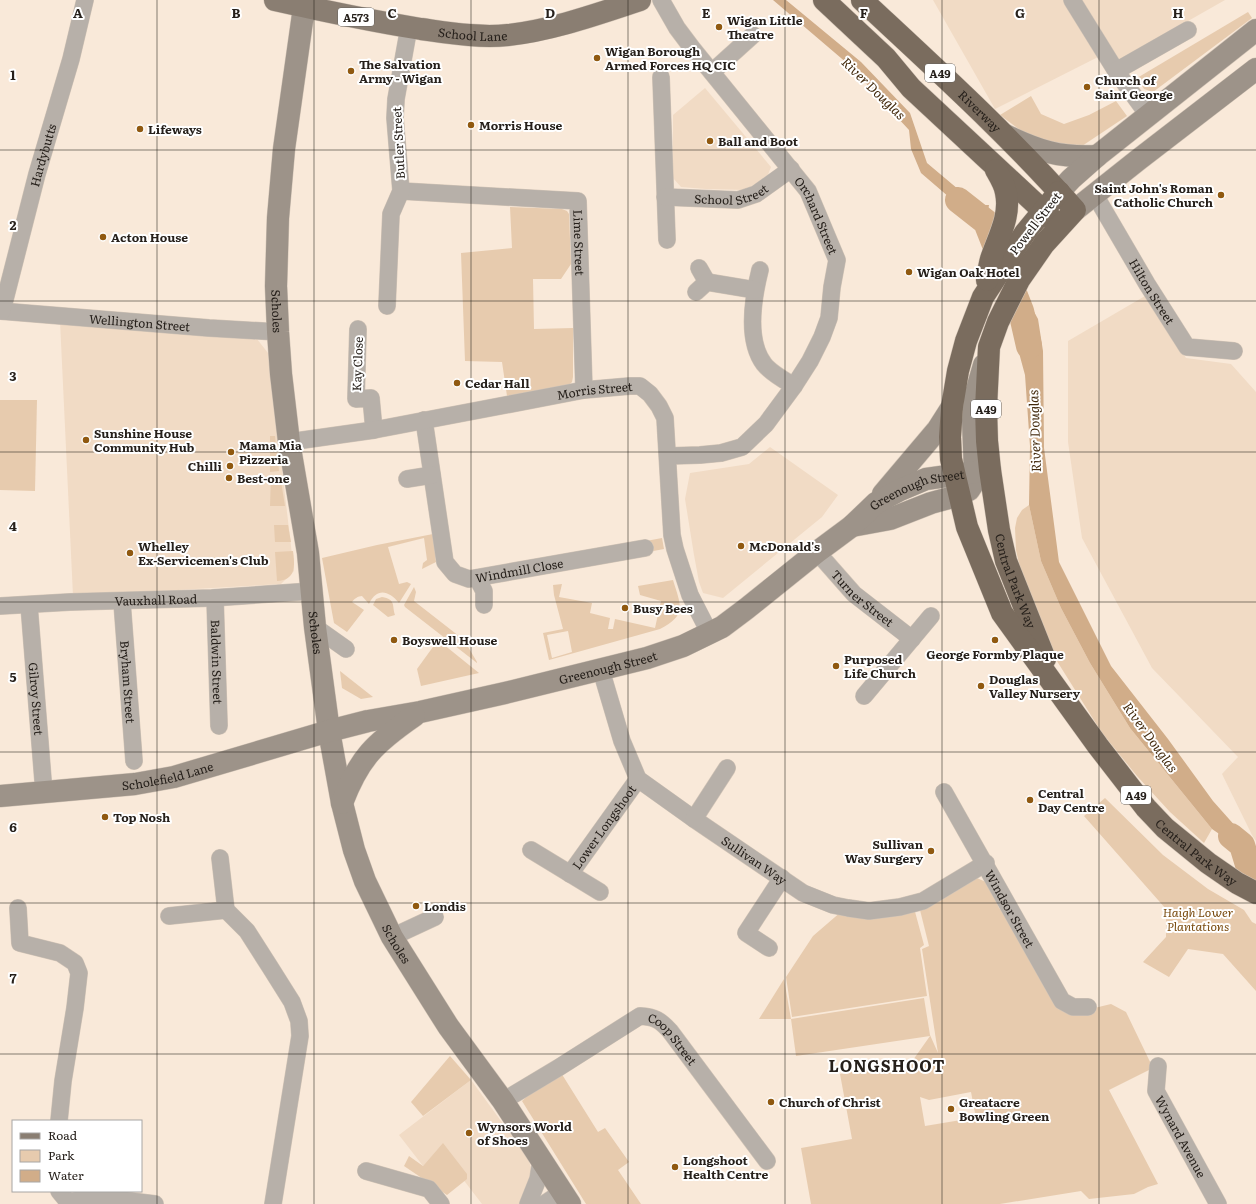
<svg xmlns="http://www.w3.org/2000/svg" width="1256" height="1204" viewBox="0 0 1256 1204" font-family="Literata,serif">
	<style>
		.built { fill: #f1dbc5 }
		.green { fill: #e7cbae; fill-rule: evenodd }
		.water { fill: #d1ad89 }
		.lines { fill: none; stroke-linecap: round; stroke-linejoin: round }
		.river { stroke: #d1ad89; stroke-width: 26 }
		.street-casing { stroke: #d3c5b7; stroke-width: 18 }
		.secondary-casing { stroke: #d3c5b7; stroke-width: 23 }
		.primary-casing { stroke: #d3c5b7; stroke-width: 23 }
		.highway-casing { stroke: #d3c5b7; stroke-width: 23 }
		.street { stroke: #b7b0a9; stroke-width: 17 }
		.secondary { stroke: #9d9389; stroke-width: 22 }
		.primary { stroke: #8a7e72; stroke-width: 22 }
		.highway { stroke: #7a6c5e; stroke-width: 22 }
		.grid { fill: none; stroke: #26201b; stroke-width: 1; stroke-opacity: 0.55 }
		.poi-dot { fill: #905910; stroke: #fff; stroke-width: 1.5 }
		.labels { text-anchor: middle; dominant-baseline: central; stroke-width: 4; stroke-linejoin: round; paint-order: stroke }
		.shield { fill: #fff; stroke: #67635f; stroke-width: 1 }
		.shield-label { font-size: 11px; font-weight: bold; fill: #26201b }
		.poi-label { font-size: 12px; font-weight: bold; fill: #26201b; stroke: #fff; text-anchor: start }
		.street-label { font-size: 12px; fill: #26201b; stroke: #fff }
		.park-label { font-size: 12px; font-style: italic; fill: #7a4c10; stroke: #fff }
		.water-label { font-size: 13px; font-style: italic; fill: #42290c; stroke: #fff }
		.district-label { font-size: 16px; font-weight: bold; letter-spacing: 1px; fill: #26201b; stroke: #fff }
		.grid-label { font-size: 13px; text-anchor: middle; font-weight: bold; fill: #26201b; stroke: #fff; stroke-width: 4; stroke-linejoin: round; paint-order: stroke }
	</style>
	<rect width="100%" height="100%" fill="#f9e9d9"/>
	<g class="built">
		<path d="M 933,0 L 1225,0 L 1116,62 L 1100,56 L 995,109 Z"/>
		<path d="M 705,88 L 771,167 L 767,177 L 747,190 L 706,189 L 681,187 L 673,178 L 673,115 Z"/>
		<path d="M 1145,296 L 1186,358 L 1231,364 L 1256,392 L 1256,841 L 1252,835 L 1222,774 L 1238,757 L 1152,668 L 1082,538 L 1068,442 L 1068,341 Z"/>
		<path d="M 60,321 L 257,339 L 268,353 L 294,571 L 281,584 L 73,596 Z"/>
		<path d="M 770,447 L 838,495 L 822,517 L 723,598 L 703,593 L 699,582 L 694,555 L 685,499 L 690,473 L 749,464 Z"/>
		<path d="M 471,1080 L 528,1158 L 531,1168 L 530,1188 L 525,1200 L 519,1204 L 482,1204 L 439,1148 L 423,1166 L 399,1135 Z"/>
	</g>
	<g class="green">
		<path d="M 1248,12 L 1252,18 L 1153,92 L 1144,89 L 1137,78 Z"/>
		<path d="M 1031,96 L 1041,114 L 1064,124 L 1089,115 L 1116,101 L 1127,116 L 1082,146 L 1058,144 L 1028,136 L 1000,115 Z"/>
		<path d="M 510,207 L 562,209 L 567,211 L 569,214 L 571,264 L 561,279 L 533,279 L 534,329 L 573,328 L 573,377 L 572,382 L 569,385 L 507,396 L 502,362 L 465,361 L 461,253 L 512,248 Z"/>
		<path d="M 0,400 L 37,400 L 35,491 L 0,490 Z"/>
		<path d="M 270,436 L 275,436 L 279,471 L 270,472 Z"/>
		<path d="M 271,475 L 280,475 L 285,506 L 270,506 Z"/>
		<path d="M 1029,505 L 1041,561 L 1061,608 L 1090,663 L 1130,728 L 1212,829 L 1204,843 L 1170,812 L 1137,776 L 1102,733 L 1040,634 L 1024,586 L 1016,550 L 1015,528 L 1017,518 L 1022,510 Z"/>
		<path d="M 274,525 L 288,525 L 291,542 L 275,542 Z"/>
		<path d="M 433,534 L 436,562 L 422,569 L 423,563 L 427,560 L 424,538 L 388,547 L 399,584 L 407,582 L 411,584 L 399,603 C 389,591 377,587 369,604 L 362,596 C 358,596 354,599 352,602 L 364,610 L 347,632 L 334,623 L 322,558 L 377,545 Z"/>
		<path d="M 662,538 L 664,549 L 648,552 L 646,541 Z"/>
		<path d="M 293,551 C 295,566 296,580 277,581 L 275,552 Z"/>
		<path d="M 673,580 C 681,606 687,615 660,629 L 549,660 L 543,633 L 563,629 L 554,595 L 553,585 L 562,584 L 559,597 L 592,603 L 590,613 L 610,618 L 608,629 L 613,629 L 615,619 L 655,628 L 661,601 L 640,595 L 638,586 ZM 568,631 L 572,652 L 552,658 L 547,635 Z"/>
		<path d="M 414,587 L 416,592 L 414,601 L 464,640 L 477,662 L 477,663 L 405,607 L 404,605 Z"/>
		<path d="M 382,597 C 396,599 392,606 395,615 L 388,617 L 373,605 L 376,599 Z"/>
		<path d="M 438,640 L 479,673 L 421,686 L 417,669 Z"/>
		<path d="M 340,671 L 373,697 L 361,699 L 342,688 Z"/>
		<path d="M 1105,798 L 1163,855 L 1208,889 L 1244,910 L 1252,922 L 1256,924 L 1256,991 L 1223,954 L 1188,949 L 1169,977 L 1143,962 L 1166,937 L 1166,909 L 1084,816 Z"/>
		<path d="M 977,878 L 988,883 L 999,908 L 1009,918 L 1058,1009 L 1074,1013 L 1111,1004 L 1126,1012 L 1153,1068 L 1109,1090 L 1158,1184 L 1148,1187 L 1134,1194 L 1089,1199 L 1081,1191 L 1000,1204 L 811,1204 L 801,1148 L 852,1139 L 840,1074 L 913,1060 L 930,1036 L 796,1056 L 791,1019 L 759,1019 L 784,979 L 791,1019 L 924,998 L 930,1035 L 938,1053 L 922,949 L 929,946 L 920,910 ZM 971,1092 L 975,1113 L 973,1118 L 925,1126 L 920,1097 L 929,1100 Z"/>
		<path d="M 914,908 L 924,945 L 920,948 L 927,996 L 792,1017 L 786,977 L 813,936 L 842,911 Z"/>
		<path d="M 450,1056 L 471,1080 L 423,1116 L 411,1102 Z"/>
		<path d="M 558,1068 L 598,1132 L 605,1128 L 629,1162 L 618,1170 L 641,1204 L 586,1204 L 522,1101 Z"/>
		<path d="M 443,1143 L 467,1174 L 467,1179 L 447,1195 L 404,1166 L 409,1156 L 423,1166 Z"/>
	</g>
	<g class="water">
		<path d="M 773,0 L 786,0 L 861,62 L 910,113 L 927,163 L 977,205 L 989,205 L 985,228 L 921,173 L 911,149 L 909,130 L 848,64 Z"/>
		<path d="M 1027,299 L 1038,319 L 1043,351 L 1044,448 L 1059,562 L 1111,666 L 1168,739 L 1213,801 L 1237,828 L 1249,846 L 1256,860 L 1256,871 L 1244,863 L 1240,852 L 1234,844 L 1212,829 L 1130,728 L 1090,663 L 1061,608 L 1041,561 L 1029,505 L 1030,446 L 1025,375 L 1015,338 L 1015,324 Z"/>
	</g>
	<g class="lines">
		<g class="river">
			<path d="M 958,200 L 986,222 L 1021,311 L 1029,346"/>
			<path d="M 1231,836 L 1242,845 L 1256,891"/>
		</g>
		<g class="street-casing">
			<g id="street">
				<path id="s1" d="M 661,0 L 677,28 L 692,48 L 808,191 L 837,260 L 832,287 L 829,318 L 822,337 L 810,361 L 794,386 L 766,424 L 742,447 L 721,453 L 700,455 L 668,456"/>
				<path d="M 1072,0 L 1116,71 L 1148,115"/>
				<path d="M 1116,71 L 1188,30"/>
				<path d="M 712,72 L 753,35"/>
				<path d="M 661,77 L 667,240"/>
				<path id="s2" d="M 401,191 L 578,201 L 584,390"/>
				<path id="s3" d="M 1095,195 L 1147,284 L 1187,347 L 1234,351"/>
				<path id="s4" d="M 665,197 L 738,200 L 756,194 L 791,169"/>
				<path d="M 699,268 L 707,282"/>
				<path d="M 760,270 C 753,298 746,340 764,364 C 771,373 784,380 794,386"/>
				<path d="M 696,292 L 707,282 L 755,290"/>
				<path d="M 387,306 L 391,214 L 401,191 L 395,118 L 396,99 L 409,27"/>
				<path id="s5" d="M 0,311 L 209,328 L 278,332"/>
				<path id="s6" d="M 2,311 L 37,174 L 71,59 L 85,0"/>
				<path d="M 358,329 L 356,399 L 371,398 L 374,430"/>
				<path id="s7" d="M 424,420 L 445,562 L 455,574 L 469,579 L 645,548"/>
				<path id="s8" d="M 289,442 L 374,430 L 584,390 L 630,386 L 640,386 L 650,394 L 659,406 L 665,418 L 672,535 L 675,549 L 690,595 L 710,634"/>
				<path d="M 407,479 L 432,475"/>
				<path id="s9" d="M 817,552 L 854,594 L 912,639"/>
				<path d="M 477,578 L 484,591 L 484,605"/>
				<path id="s10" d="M 215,598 L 219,726"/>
				<path id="s11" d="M 122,602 L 134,761"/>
				<path id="s12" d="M 29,605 L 44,793"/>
				<path id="s13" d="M 0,606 L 70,602 L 212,598 L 312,591"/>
				<path d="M 315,627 L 346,649"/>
				<path id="s14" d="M 601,670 L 622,741 L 638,779 L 694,819 L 803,893 L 833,905 L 848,908 L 869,911 L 900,907 L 923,901 L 986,863"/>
				<path d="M 864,696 L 931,616"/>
				<path id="s15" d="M 944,792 L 1062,1001 L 1073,1007 L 1088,1007"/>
				<path d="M 694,819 L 727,768"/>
				<path d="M 531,850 L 600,892"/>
				<path d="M 220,858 L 226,910 L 247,931 L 270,967 L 292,1002 L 299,1021 L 300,1036 L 273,1204"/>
				<path id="s16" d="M 570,874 L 638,779"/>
				<path d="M 18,908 L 20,943 L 60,953 L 75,963 L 79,973 L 75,1008 L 63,1081 L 59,1121"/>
				<path d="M 169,916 L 226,910"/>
				<path d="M 392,937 L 435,917"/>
				<path d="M 769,948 L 746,933 L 782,878"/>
				<path id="s17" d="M 1158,1066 L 1156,1091 L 1218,1204"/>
				<path id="s18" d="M 503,1101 L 558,1068 L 640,1016 C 655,1017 660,1020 670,1031 L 767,1161"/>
				<path d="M 366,1171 L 429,1189 L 441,1204"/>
				<path d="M 59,1191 L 68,1202"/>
				<path d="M 67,1204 L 68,1202 L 97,1197 L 155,1204"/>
				<path d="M 528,1204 L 538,1179 L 541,1160"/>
				<path d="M 544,1204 L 562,1192"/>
			</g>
		</g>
		<g class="secondary-casing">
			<g id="secondary">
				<path id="s19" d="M 305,0 L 284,149 L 278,218 L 276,286 L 278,332 L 281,374 L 289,442 L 308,553 L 315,627 L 329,731 L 342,803 L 354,850 L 365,881 L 392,937 L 448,1026 L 503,1101 L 570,1204"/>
				<path d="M 1005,135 C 1039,151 1059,158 1097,156"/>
				<path d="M 1059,192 L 1071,179 L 1097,156 L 1256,30"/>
				<path d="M 1075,210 L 1138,160 L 1256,69"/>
				<path d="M 883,494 L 938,429 L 952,407"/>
				<path d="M 852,526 L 890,519 L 931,503 L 960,495 L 969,490 L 973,484 L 975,473 L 973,421 L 975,396 L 984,365"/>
				<path id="s20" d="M 0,796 L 135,784 L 174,777 L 329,731 L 368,721 L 420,712 L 505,693 L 647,658 L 683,646 L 722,627 L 746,609 L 817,552 L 852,526 L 876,503 L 900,490 L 926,479 L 990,470"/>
				<path d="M 342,803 C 359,758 375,743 414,716"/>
			</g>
		</g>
		<g class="primary-casing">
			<g id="primary">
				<path id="s21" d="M 275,0 C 324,11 372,21 421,29 C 450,33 479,38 508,35 C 553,30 597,14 640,0"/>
			</g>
		</g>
		<g class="highway-casing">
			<g id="highway">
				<path d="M 824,0 L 886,58 L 911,88 L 1053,220"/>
				<path id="s22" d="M 862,0 C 935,68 1009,135 1075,210 L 1044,244 L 1019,280 L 998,322 L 989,347 L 986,408 L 987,441 L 990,470 L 999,530 L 1006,561 L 1045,659"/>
				<path id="s23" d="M 1059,192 L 1025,233 L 983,297 L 966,341 L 958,371 L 952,407 L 950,437 L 951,459 L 967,527 L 1002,613 L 1098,746 L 1146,808 L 1165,828 L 1208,863 L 1237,883 L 1256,893"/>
				<path d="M 987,280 C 988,273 989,266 991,259 C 998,238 1011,216 1006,193 C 1005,185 1000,177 996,170"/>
			</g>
		</g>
		<use href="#street" class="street"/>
		<use href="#secondary" class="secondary"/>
		<use href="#primary" class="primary"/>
		<use href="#highway" class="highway"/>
	</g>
	<path class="grid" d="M 157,0 L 157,1204M 314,0 L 314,1204M 471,0 L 471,1204M 628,0 L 628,1204M 785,0 L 785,1204M 942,0 L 942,1204M 1099,0 L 1099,1204M 0,150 L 1256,150M 0,301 L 1256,301M 0,452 L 1256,452M 0,602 L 1256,602M 0,752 L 1256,752M 0,903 L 1256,903M 0,1054 L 1256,1054"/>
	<g class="poi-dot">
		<circle cx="719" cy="27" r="4"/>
		<circle cx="597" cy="58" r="4"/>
		<circle cx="351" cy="71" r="4"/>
		<circle cx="1087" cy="87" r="4"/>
		<circle cx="471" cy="125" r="4"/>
		<circle cx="140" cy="129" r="4"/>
		<circle cx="710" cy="141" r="4"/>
		<circle cx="1221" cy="195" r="4"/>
		<circle cx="103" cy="237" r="4"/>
		<circle cx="909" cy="272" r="4"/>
		<circle cx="457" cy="383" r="4"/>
		<circle cx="86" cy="440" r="4"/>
		<circle cx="231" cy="452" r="4"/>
		<circle cx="230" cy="466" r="4"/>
		<circle cx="229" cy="478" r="4"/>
		<circle cx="741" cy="546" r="4"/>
		<circle cx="130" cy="553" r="4"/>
		<circle cx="625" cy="608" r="4"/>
		<circle cx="394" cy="640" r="4"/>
		<circle cx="995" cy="640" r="4"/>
		<circle cx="836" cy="666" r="4"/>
		<circle cx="981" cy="686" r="4"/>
		<circle cx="1030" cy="800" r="4"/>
		<circle cx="105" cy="817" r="4"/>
		<circle cx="931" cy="851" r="4"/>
		<circle cx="416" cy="906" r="4"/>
		<circle cx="771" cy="1102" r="4"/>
		<circle cx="951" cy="1109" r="4"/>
		<circle cx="469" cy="1133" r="4"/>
		<circle cx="675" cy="1167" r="4"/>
	</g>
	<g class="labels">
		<g class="shield">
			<rect x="338" y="8" width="36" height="18" rx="3"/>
			<rect x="925" y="64" width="30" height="18" rx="3"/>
			<rect x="971" y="400" width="30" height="18" rx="3"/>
			<rect x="1121" y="786" width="30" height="18" rx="3"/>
		</g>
		<g class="shield-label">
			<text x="356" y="17">A573</text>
			<text x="940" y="73">A49</text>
			<text x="986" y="409">A49</text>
			<text x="1136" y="795">A49</text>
		</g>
		<g class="poi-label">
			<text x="727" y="20">Wigan Little<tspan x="727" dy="14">Theatre</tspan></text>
			<text x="605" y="51">Wigan Borough<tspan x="605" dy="14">Armed Forces HQ CIC</tspan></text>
			<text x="359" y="64">The Salvation<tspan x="359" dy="14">Army - Wigan</tspan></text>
			<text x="1095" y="80">Church of<tspan x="1095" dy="14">Saint George</tspan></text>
			<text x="479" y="125">Morris House</text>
			<text x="148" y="129">Lifeways</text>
			<text x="718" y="141">Ball and Boot</text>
			<text x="1213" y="188" text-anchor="end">Saint John's Roman<tspan x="1213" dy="14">Catholic Church</tspan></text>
			<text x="111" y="237">Acton House</text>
			<text x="917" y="272">Wigan Oak Hotel</text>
			<text x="465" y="383">Cedar Hall</text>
			<text x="94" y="433">Sunshine House<tspan x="94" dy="14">Community Hub</tspan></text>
			<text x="239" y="445">Mama Mia<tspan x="239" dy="14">Pizzeria</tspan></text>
			<text x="222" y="466" text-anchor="end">Chilli</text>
			<text x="237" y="478">Best-one</text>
			<text x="138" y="546">Whelley<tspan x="138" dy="14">Ex-Servicemen's Club</tspan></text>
			<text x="749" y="546">McDonald's</text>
			<text x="633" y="608">Busy Bees</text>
			<text x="402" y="640">Boyswell House</text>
			<text x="995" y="654" text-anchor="middle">George Formby Plaque</text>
			<text x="844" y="659">Purposed<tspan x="844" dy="14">Life Church</tspan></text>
			<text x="989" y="679">Douglas<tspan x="989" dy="14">Valley Nursery</tspan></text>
			<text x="1038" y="793">Central<tspan x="1038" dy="14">Day Centre</tspan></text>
			<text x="113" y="817">Top Nosh</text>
			<text x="923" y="844" text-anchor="end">Sullivan<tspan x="923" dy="14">Way Surgery</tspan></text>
			<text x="424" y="906">Londis</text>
			<text x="779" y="1102">Church of Christ</text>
			<text x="959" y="1102">Greatacre<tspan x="959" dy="14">Bowling Green</tspan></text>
			<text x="477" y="1126">Wynsors World<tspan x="477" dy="14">of Shoes</tspan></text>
			<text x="683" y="1160">Longshoot<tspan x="683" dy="14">Health Centre</tspan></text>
		</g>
		<g class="street-label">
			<text stroke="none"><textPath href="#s21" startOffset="201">School Lane</textPath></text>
			<text stroke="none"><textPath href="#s22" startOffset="162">Riverway</textPath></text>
			<text transform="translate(398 143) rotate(-93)">Butler Street</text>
			<text stroke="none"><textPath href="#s6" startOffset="161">Hardybutts</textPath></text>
			<text stroke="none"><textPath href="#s4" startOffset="67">School Street</textPath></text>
			<text stroke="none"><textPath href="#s1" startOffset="267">Orchard Street</textPath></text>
			<text transform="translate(1035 223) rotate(-52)">Powell Street</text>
			<text stroke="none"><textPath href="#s2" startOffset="219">Lime Street</textPath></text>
			<text stroke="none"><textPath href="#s3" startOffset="112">Hilton Street</textPath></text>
			<text stroke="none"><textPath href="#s19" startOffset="313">Scholes</textPath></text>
			<text stroke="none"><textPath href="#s5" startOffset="140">Wellington Street</textPath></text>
			<text transform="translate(357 364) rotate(-88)">Kay Close</text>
			<text stroke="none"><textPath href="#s8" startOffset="310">Morris Street</textPath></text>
			<text stroke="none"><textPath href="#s20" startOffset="986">Greenough Street</textPath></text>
			<text stroke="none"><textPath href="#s7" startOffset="225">Windmill Close</textPath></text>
			<text stroke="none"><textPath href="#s22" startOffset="700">Central Park Way</textPath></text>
			<text stroke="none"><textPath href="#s9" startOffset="65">Turner Street</textPath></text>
			<text stroke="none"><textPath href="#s13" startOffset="156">Vauxhall Road</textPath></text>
			<text stroke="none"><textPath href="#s19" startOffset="637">Scholes</textPath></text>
			<text stroke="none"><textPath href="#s10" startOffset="64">Baldwin Street</textPath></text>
			<text stroke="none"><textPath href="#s20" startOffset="623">Greenough Street</textPath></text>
			<text stroke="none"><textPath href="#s11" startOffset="80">Bryham Street</textPath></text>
			<text stroke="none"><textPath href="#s12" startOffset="94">Gilroy Street</textPath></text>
			<text stroke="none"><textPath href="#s20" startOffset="169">Scholefield Lane</textPath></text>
			<text stroke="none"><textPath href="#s16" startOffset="58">Lower Longshoot</textPath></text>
			<text stroke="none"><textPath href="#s23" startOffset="769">Central Park Way</textPath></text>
			<text stroke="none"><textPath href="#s14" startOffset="257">Sullivan Way</textPath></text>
			<text stroke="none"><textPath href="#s15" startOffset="134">Windsor Street</textPath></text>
			<text stroke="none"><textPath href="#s19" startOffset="961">Scholes</textPath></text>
			<text stroke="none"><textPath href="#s18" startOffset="203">Coop Street</textPath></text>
			<text stroke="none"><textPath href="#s17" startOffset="77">Wynard Avenue</textPath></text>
		</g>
		<g class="park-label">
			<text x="1198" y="912">Haigh Lower<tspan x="1198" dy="14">Plantations</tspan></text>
		</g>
		<g class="water-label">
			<text transform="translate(874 88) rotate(44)">River Douglas</text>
			<text transform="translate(1034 431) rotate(-92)">River Douglas</text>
			<text transform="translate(1151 737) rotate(54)">River Douglas</text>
		</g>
		<g class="district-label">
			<text x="887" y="1065">LONGSHOOT</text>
		</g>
	</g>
	<g class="grid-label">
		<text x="78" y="18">A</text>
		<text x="236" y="18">B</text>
		<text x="392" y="18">C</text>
		<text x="550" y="18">D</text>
		<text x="706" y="18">E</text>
		<text x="864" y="18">F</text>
		<text x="1020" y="18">G</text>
		<text x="1178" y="18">H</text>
		<text x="13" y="80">1</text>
		<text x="13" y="230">2</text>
		<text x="13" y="381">3</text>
		<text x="13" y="531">4</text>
		<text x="13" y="682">5</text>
		<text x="13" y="832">6</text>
		<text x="13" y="983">7</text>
	</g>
	<rect x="12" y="1120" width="130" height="72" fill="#ffffff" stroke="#a8a6a4"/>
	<rect x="20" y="1133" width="20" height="6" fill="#8a7e72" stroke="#a8a6a4"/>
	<text x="48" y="1140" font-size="12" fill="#26201b">Road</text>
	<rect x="20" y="1150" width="20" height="12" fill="#e7cbae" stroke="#a8a6a4"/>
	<text x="48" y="1160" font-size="12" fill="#26201b">Park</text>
	<rect x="20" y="1170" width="20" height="12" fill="#d1ad89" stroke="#a8a6a4"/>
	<text x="48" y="1180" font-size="12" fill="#26201b">Water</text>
</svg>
